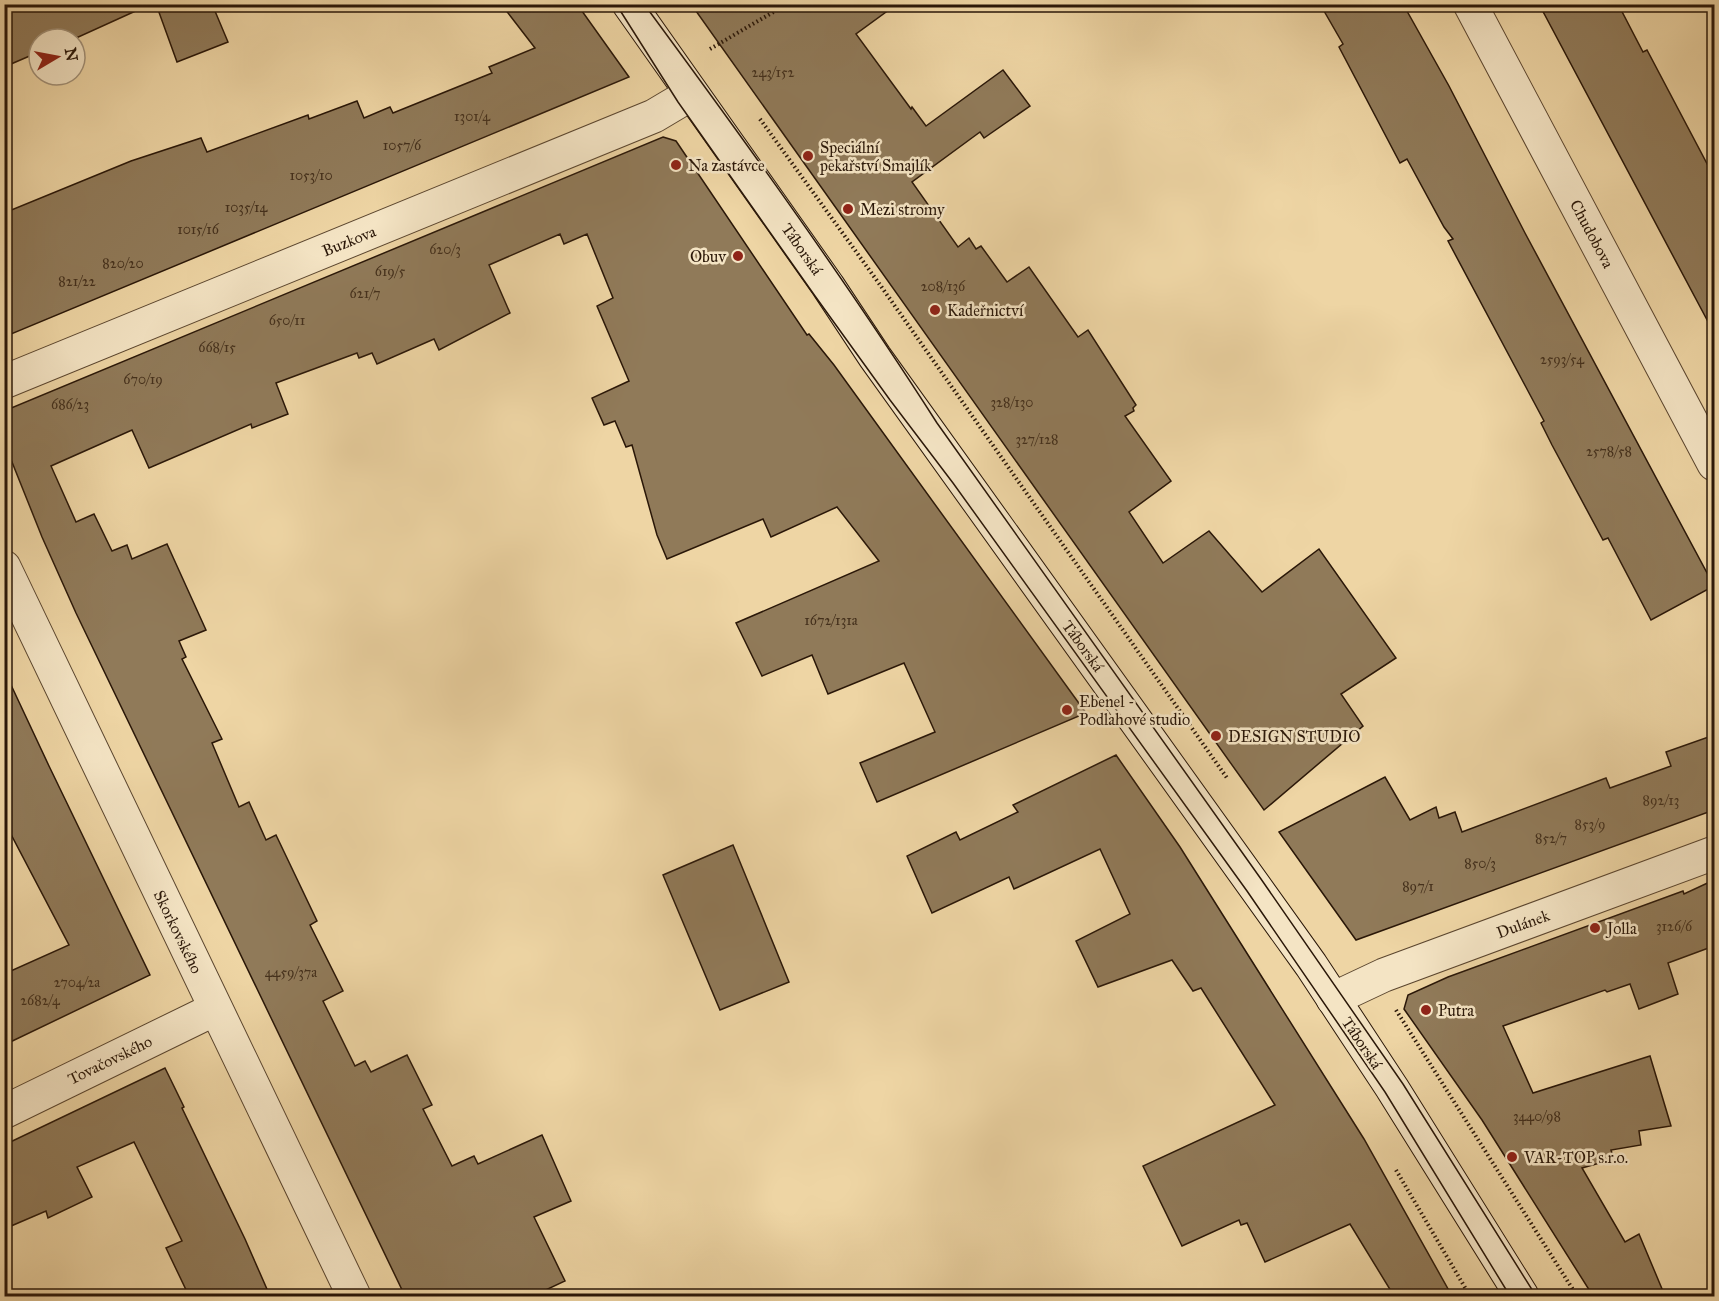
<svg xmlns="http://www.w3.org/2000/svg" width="1719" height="1301" viewBox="0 0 1719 1301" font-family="'IM FELL Great Primer',serif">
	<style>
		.building { fill: #907a59; stroke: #2a1708; stroke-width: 1.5 }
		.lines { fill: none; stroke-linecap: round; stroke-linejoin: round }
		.street-casing { stroke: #5b462f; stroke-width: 35 }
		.secondary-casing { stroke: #2a1708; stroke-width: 35 }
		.path { stroke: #2a1708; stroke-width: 4; stroke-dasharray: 1.5 3; stroke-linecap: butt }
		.street { stroke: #f4e4c4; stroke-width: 33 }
		.secondary { stroke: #f4e4c4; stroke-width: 33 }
		.tram { stroke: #2a1708; stroke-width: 1.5 }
		.poi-dot { fill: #8f2418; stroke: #f4e4c4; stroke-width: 2 }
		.labels { text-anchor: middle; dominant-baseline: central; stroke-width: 5; stroke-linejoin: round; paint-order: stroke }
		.number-label { font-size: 14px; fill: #44301c }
		.poi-label { font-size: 16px; fill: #2a1708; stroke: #f4e4c4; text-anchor: start }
		.street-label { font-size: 16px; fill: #2a1708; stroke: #f4e4c4 }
	</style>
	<rect width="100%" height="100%" fill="#eed5a4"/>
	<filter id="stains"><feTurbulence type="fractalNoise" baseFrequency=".00333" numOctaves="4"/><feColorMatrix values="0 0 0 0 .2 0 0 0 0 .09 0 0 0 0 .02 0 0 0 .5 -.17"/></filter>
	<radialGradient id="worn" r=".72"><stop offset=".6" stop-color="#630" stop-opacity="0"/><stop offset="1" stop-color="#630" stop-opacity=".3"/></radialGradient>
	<g class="building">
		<path d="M 4,4 L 151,4 L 74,39 L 39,39 L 39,52 L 4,67 Z"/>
		<path d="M 156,4 L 212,4 L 228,42 L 177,62 Z"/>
		<path d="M 501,4 L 577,4 L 629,77 L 4,337 L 4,213 L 131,161 L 201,138 L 207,152 L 308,115 L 309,119 L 357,101 L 364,118 L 390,107 L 393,113 L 492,73 L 489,67 L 535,48 Z"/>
		<path d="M 691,4 L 897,4 L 856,34 L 911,109 L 912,107 L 926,126 L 1003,70 L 1030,106 L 984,138 L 980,132 L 912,182 L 958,247 L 969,238 L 976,249 L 981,246 L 1007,282 L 1029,267 L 1078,337 L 1088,330 L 1136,405 L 1133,408 L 1134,411 L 1125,416 L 1171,481 L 1129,512 L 1163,563 L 1209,531 L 1262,592 L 1319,549 L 1396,658 L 1341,694 L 1363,726 L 1264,810 Z"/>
		<path d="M 1320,4 L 1403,4 L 1449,86 L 1525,233 L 1714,586 L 1651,620 L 1608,538 L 1603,540 L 1552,445 L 1541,423 L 1544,421 L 1448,241 L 1453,239 L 1444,227 L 1407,159 L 1400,163 L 1339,47 L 1343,44 Z"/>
		<path d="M 1539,4 L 1618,4 L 1643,52 L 1647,50 L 1714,177 L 1714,333 Z"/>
		<path d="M 663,137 L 676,141 L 807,335 L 809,334 L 834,365 L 1086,713 L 877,802 L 860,763 L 935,732 L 904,663 L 828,694 L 812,655 L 762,676 L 736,623 L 879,561 L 837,507 L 771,537 L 763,519 L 667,559 L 657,535 L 632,445 L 626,447 L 615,421 L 604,425 L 592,398 L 629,381 L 597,306 L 613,298 L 587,234 L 564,244 L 560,234 L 489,265 L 510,313 L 439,350 L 434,339 L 377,364 L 372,353 L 359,358 L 357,353 L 276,383 L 288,414 L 252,428 L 251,424 L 149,468 L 132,430 L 51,466 L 76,522 L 94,514 L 112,551 L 127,545 L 132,559 L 167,544 L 206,630 L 179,641 L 186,657 L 182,659 L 222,739 L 212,743 L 239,807 L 249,802 L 266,840 L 276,835 L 317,921 L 310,925 L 343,991 L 323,1001 L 355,1066 L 365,1061 L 371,1072 L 407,1055 L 432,1105 L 423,1109 L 452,1166 L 474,1156 L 478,1164 L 542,1135 L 571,1201 L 534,1217 L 565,1281 L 533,1296 L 405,1296 L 76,613 L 42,537 L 4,442 L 4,411 Z"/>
		<path d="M 4,670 L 49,766 L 150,975 L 4,1045 L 4,974 L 69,945 L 4,821 Z"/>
		<path d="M 1714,735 L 1714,810 L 1356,940 L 1279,832 L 1385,777 L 1410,820 L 1436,807 L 1439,818 L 1455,812 L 1462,832 L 1606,778 L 1610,788 L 1671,766 L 1666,752 Z"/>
		<path d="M 1116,755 L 1180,847 L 1364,1139 L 1452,1296 L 1394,1296 L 1350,1224 L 1265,1262 L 1247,1223 L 1241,1225 L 1239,1220 L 1182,1246 L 1143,1166 L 1275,1105 L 1201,988 L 1193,991 L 1172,960 L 1098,987 L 1076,941 L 1130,914 L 1100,849 L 1014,889 L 1009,877 L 932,913 L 907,856 L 956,832 L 960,840 L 1018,812 L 1013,805 Z"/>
		<path d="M 733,845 L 789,982 L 720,1010 L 663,875 Z"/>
		<path d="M 1714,880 L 1714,946 L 1668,963 L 1678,994 L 1639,1009 L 1630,984 L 1607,992 L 1605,990 L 1503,1026 L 1533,1093 L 1650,1056 L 1671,1126 L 1639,1131 L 1641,1145 L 1611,1150 L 1614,1159 L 1582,1168 L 1625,1242 L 1639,1234 L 1665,1296 L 1593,1296 L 1482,1120 L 1404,1009 L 1408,995 L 1448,977 L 1683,891 L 1684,894 Z"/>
		<path d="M 165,1068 L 184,1107 L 182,1108 L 245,1239 L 270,1296 L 189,1296 L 166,1248 L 182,1241 L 134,1142 L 77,1167 L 92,1197 L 48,1218 L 46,1211 L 4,1229 L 4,1145 Z"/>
	</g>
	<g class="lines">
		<g class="street-casing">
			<g id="street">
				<path d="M 1470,4 L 1714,464"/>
				<path d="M 4,382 L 654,116 L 691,94"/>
				<path d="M 4,567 L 354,1296"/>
				<path d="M 1333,999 L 1384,975 L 1714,853"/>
				<path d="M 4,1112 L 215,1009"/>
			</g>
		</g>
		<g class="secondary-casing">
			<path id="secondary" d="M 629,4 L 828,286 L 875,357 L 1311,965 L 1392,1088 L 1522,1296"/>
		</g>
		<g class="path">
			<path d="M 710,49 L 787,4"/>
			<path d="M 760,119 L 878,282 L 1227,778"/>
			<path d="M 1396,1010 L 1577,1296"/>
			<path d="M 1396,1170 L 1470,1296"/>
		</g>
		<use href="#street" class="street"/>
		<use href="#secondary" class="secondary"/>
		<g class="tram">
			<path d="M 616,4 L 678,102 L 815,296 L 890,400 L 953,483 L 1247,891 L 1385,1092 L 1510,1296"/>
			<path d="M 644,4 C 745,141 845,279 937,423 L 1261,879 L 1403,1084 L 1536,1296"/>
		</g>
	</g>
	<g class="poi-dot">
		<circle cx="808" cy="156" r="6"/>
		<circle cx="676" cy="165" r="6"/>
		<circle cx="848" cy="209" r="6"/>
		<circle cx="738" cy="256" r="6"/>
		<circle cx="935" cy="310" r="6"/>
		<circle cx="1067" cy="710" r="6"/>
		<circle cx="1216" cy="736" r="6"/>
		<circle cx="1595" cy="928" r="6"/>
		<circle cx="1426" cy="1010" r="6"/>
		<circle cx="1512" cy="1157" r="6"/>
	</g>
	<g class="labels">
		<g class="number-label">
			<text x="773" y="72">243/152</text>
			<text x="472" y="116">1301/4</text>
			<text x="402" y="145">1057/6</text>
			<text x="311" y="175">1053/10</text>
			<text x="246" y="207">1035/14</text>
			<text x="198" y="229">1015/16</text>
			<text x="445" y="249">620/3</text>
			<text x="123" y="263">820/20</text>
			<text x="390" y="271">619/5</text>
			<text x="77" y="281">821/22</text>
			<text x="943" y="286">208/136</text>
			<text x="365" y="293">621/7</text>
			<text x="287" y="320">650/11</text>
			<text x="217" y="347">668/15</text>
			<text x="1562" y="359">2593/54</text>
			<text x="143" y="379">670/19</text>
			<text x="1012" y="402">328/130</text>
			<text x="70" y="404">686/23</text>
			<text x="1037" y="439">327/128</text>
			<text x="1609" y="451">2578/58</text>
			<text x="831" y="620">1672/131a</text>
			<text x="1661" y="800">892/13</text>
			<text x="1590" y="824">853/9</text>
			<text x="1551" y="838">852/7</text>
			<text x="1480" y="863">850/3</text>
			<text x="1418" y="886">897/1</text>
			<text x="1674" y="926">3126/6</text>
			<text x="291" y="972">4459/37a</text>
			<text x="77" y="982">2704/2a</text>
			<text x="40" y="1000">2682/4</text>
			<text x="1537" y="1116">3440/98</text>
		</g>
		<g class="poi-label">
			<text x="820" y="147">Speciální<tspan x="820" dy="18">pekařství Smajlík</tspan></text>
			<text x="688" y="165">Na zastávce</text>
			<text x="860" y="209">Mezi stromy</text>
			<text x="726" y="256" text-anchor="end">Obuv</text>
			<text x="947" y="310">Kadeřnictví</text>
			<text x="1079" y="701">Ebenel -<tspan x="1079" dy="18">Podlahové studio</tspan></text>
			<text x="1228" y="736">DESIGN STUDIO</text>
			<text x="1607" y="928">Jolla</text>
			<text x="1438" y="1010">Putra</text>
			<text x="1524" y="1157">VAR-TOP s.r.o.</text>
		</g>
		<g class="street-label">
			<text transform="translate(1592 234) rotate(62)">Chudobova</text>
			<text transform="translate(349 241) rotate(-22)">Buzkova</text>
			<text transform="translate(802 249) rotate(55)">Táborská</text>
			<text transform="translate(1083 646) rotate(54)">Táborská</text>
			<text transform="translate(1523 924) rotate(-20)">Dulánek</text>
			<text transform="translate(178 932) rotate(64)">Skorkovského</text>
			<text transform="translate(1362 1043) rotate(56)">Táborská</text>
			<text transform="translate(110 1060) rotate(-26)">Tovačovského</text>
		</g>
	</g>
	<rect width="1719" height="1301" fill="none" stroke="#eed5a4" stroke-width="24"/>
	<rect x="6" y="6" width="1707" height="1289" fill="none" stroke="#2a1708" stroke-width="3"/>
	<rect x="12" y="12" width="1695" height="1277" fill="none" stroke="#2a1708" stroke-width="1.5"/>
	<g transform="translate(57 57) rotate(80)"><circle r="28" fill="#f4e4c4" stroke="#a39279" stroke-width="1.5"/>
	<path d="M0-4.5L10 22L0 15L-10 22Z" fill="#8f2418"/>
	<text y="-9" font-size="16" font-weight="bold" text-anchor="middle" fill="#2a1708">N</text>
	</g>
	<rect width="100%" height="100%" filter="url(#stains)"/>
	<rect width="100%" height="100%" fill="url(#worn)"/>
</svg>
